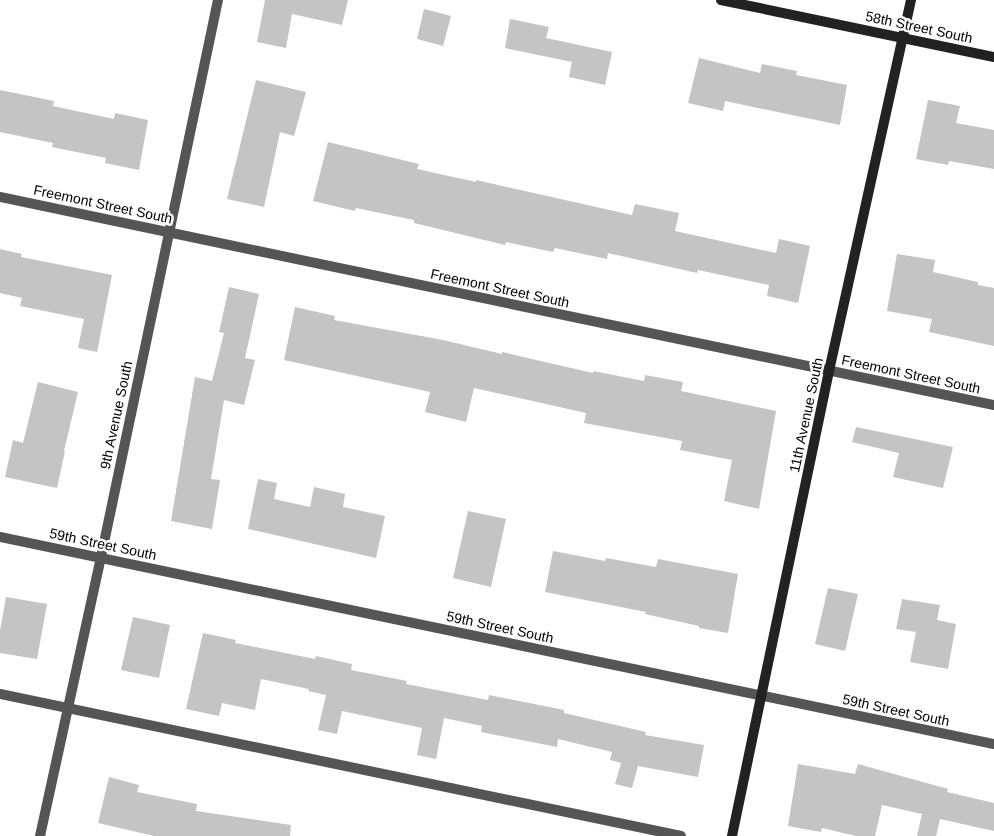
<svg xmlns="http://www.w3.org/2000/svg" width="994" height="836" viewBox="0 0 994 836" font-family="Arial,sans-serif">
	<style>
		.building { fill: #c4c4c4 }
		.lines { fill: none; stroke-linecap: round; stroke-linejoin: round }
		.lane { stroke: #555; stroke-width: 10 }
		.street { stroke: #555; stroke-width: 10 }
		.secondary { stroke: #222; stroke-width: 10 }
		.labels { text-anchor: middle; dominant-baseline: central; stroke-width: 5; stroke-linejoin: round; paint-order: stroke }
		.street-label { font-size: 14px; fill: #000; stroke: #fff }
	</style>
	<rect width="100%" height="100%" fill="#fff"/>
	<g class="building">
		<path d="M 265,0 L 348,0 L 342,25 L 292,14 L 286,48 L 257,42 Z"/>
		<path d="M 424,9 L 451,16 L 443,46 L 417,39 Z"/>
		<path d="M 510,19 L 549,27 L 546,38 L 612,52 L 605,85 L 569,77 L 572,62 L 505,48 Z"/>
		<path d="M 699,58 L 760,73 L 762,64 L 797,71 L 796,75 L 847,85 L 840,125 L 725,101 L 723,111 L 688,103 Z"/>
		<path d="M 256,80 L 306,92 L 294,136 L 280,132 L 264,207 L 227,199 Z"/>
		<path d="M 0,90 L 54,101 L 53,106 L 114,119 L 115,113 L 148,120 L 139,170 L 105,163 L 106,158 L 52,147 L 53,143 L 0,132 Z"/>
		<path d="M 928,100 L 960,106 L 956,123 L 994,130 L 994,169 L 949,161 L 948,165 L 916,159 Z"/>
		<path d="M 328,142 L 419,164 L 417,169 L 476,182 L 476,180 L 632,215 L 635,204 L 679,213 L 675,231 L 776,253 L 779,239 L 810,246 L 798,303 L 767,296 L 769,285 L 698,270 L 697,273 L 608,253 L 607,259 L 555,248 L 553,252 L 506,242 L 505,245 L 414,223 L 414,220 L 356,208 L 355,211 L 313,201 Z"/>
		<path d="M 0,249 L 22,254 L 21,257 L 112,275 L 97,352 L 78,348 L 84,319 L 20,306 L 22,298 L 0,293 Z"/>
		<path d="M 897,254 L 935,260 L 933,272 L 978,282 L 978,285 L 994,288 L 994,346 L 929,332 L 932,319 L 887,311 Z"/>
		<path d="M 229,287 L 259,294 L 245,358 L 255,360 L 244,405 L 224,400 L 211,479 L 220,480 L 212,529 L 171,521 L 195,377 L 212,381 L 224,333 L 219,332 Z"/>
		<path d="M 295,307 L 335,316 L 334,320 L 443,340 L 502,354 L 502,352 L 593,373 L 593,371 L 644,381 L 645,375 L 683,382 L 681,391 L 776,411 L 759,509 L 724,501 L 732,460 L 680,450 L 682,441 L 584,423 L 586,413 L 474,388 L 466,422 L 425,412 L 430,392 L 284,360 Z"/>
		<path d="M 38,382 L 78,392 L 64,451 L 65,451 L 57,488 L 5,477 L 13,440 L 23,443 Z"/>
		<path d="M 856,427 L 953,447 L 943,488 L 893,477 L 899,453 L 852,442 Z"/>
		<path d="M 258,479 L 277,483 L 274,499 L 310,507 L 314,487 L 345,494 L 343,507 L 385,516 L 376,558 L 248,529 Z"/>
		<path d="M 468,511 L 506,519 L 491,587 L 453,578 Z"/>
		<path d="M 553,551 L 605,561 L 606,558 L 656,567 L 658,559 L 738,574 L 728,633 L 699,628 L 699,626 L 645,614 L 646,612 L 545,592 Z"/>
		<path d="M 828,588 L 858,594 L 845,651 L 815,644 Z"/>
		<path d="M 6,597 L 47,604 L 37,659 L 0,653 L 0,631 Z"/>
		<path d="M 902,599 L 940,605 L 937,620 L 956,624 L 948,669 L 910,662 L 916,632 L 896,629 Z"/>
		<path d="M 133,617 L 170,625 L 159,678 L 121,670 Z"/>
		<path d="M 203,633 L 236,640 L 235,643 L 315,659 L 316,656 L 352,664 L 351,670 L 407,681 L 406,684 L 488,700 L 489,695 L 564,710 L 564,713 L 646,732 L 645,735 L 704,745 L 698,777 L 638,766 L 632,788 L 615,784 L 621,763 L 610,760 L 612,752 L 558,739 L 557,747 L 481,732 L 482,726 L 444,718 L 436,759 L 417,755 L 422,728 L 342,711 L 337,734 L 318,730 L 326,695 L 308,691 L 309,689 L 261,679 L 255,710 L 222,703 L 219,716 L 186,709 Z"/>
		<path d="M 798,764 L 855,774 L 858,764 L 948,789 L 947,792 L 994,803 L 994,831 L 940,819 L 936,836 L 917,836 L 922,814 L 882,805 L 875,836 L 856,836 L 822,828 L 821,832 L 788,826 Z"/>
		<path d="M 109,777 L 139,785 L 137,792 L 197,804 L 196,811 L 291,825 L 290,836 L 154,836 L 98,823 Z"/>
	</g>
	<g class="lines">
		<path class="lane" d="M 0,694 L 681,836"/>
		<g class="street">
			<path d="M 0,197 L 994,405"/>
			<path d="M 0,537 L 994,744"/>
			<path d="M 40,836 L 101,557 L 218,0"/>
		</g>
		<g class="secondary">
			<path d="M 721,0 L 994,57"/>
			<path d="M 732,836 L 829,371 L 911,0"/>
		</g>
	</g>
	<g class="labels">
		<g class="street-label">
			<text transform="translate(919 27) rotate(12)">58th Street South</text>
			<text transform="translate(103 204) rotate(12)">Freemont Street South</text>
			<text transform="translate(500 288) rotate(12)">Freemont Street South</text>
			<text transform="translate(911 374) rotate(12)">Freemont Street South</text>
			<text transform="translate(116 415) rotate(-78)">9th Avenue South</text>
			<text transform="translate(806 415) rotate(-78)">11th Avenue South</text>
			<text transform="translate(103 544) rotate(12)">59th Street South</text>
			<text transform="translate(500 627) rotate(12)">59th Street South</text>
			<text transform="translate(896 710) rotate(12)">59th Street South</text>
		</g>
	</g>
</svg>
